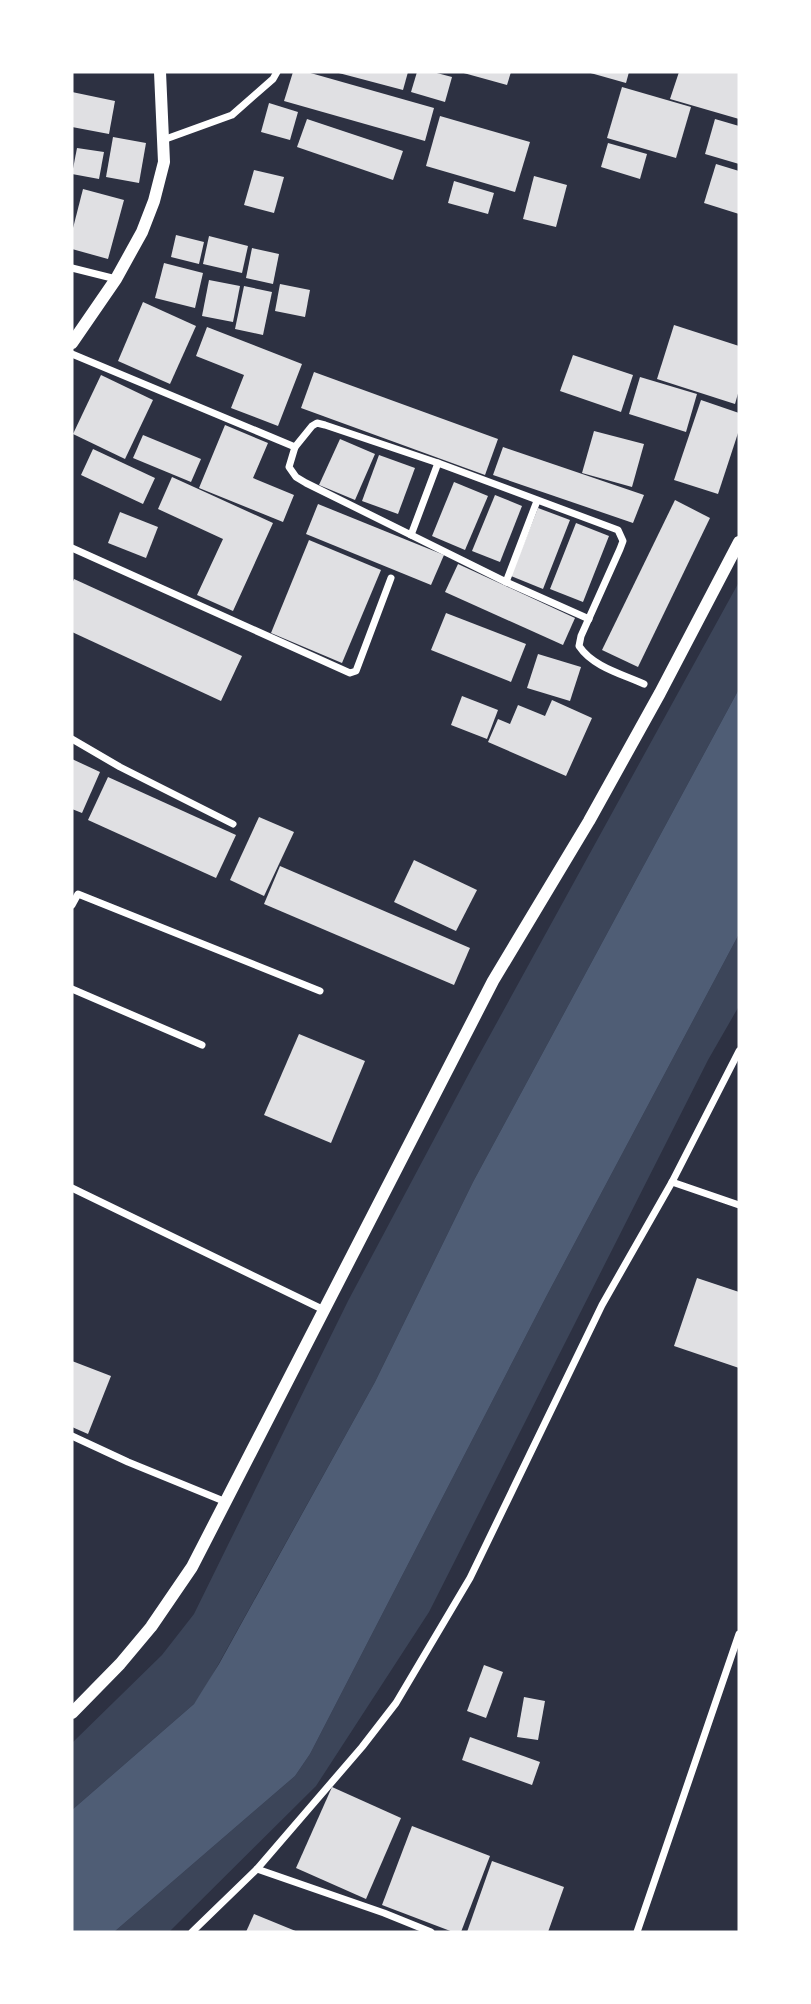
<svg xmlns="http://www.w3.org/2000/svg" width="811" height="2004" viewBox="0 0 811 2004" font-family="Figtree,sans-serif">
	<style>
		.green { fill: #3c4559 }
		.water { fill: #4f5d75 }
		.building { fill: #e0e0e3 }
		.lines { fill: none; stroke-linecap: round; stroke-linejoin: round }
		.minor { stroke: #fff; stroke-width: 7 }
		.tertiary { stroke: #fff; stroke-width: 12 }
	</style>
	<rect width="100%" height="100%" fill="#2d3142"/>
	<g class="green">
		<path d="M 739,582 L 739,689 L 473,1182 L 375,1382 L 203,1692 L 194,1704 L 72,1810 L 72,1743 L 162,1655 L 194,1614 L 348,1301 L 473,1066 Z"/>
		<path d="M 739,934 L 739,1006 L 708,1060 L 429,1612 L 316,1786 L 169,1932 L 114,1932 L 295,1776 L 310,1754 L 546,1297 Z"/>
	</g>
	<path class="water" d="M 739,689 L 739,934 L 546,1297 L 310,1754 L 295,1776 L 114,1932 L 72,1932 L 72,1810 L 194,1704 L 219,1664 L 375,1382 L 473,1182 Z"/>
	<g class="building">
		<path d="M 293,72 L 307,72 L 434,108 L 425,141 L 284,101 Z"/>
		<path d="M 335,72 L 408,72 L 403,90 Z"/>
		<path d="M 417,72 L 433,72 L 452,77 L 445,102 L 411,92 Z"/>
		<path d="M 460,72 L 511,72 L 507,85 Z"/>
		<path d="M 587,72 L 629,72 L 626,83 Z"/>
		<path d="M 679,72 L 739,72 L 739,119 L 670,99 Z"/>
		<path d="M 622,87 L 691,107 L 676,158 L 607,138 Z"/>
		<path d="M 72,92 L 115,101 L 109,134 L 72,127 Z"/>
		<path d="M 269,103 L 298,112 L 290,140 L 261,132 Z"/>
		<path d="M 440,116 L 530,142 L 515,192 L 426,166 Z"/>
		<path d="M 307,119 L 403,151 L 393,180 L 297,147 Z"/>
		<path d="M 715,119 L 739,126 L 739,164 L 705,154 Z"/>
		<path d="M 113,137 L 146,143 L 139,183 L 106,177 Z"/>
		<path d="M 608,143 L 647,154 L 640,179 L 601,167 Z"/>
		<path d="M 77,148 L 104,152 L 99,179 L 72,174 Z"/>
		<path d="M 716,164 L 739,171 L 739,214 L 704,203 Z"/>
		<path d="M 254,170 L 284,177 L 274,213 L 244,205 Z"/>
		<path d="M 534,176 L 567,185 L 556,227 L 523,219 Z"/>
		<path d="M 454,181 L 494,193 L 488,214 L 448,203 Z"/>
		<path d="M 83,189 L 124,200 L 108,259 L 72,249 L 72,232 Z"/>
		<path d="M 176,235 L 204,242 L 199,264 L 171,257 Z"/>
		<path d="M 209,236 L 248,246 L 242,273 L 203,264 Z"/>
		<path d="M 252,248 L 279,254 L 273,284 L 246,278 Z"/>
		<path d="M 164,263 L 203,273 L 195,308 L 155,298 Z"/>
		<path d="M 209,280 L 240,286 L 233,322 L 202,316 Z"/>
		<path d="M 280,284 L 310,290 L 305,317 L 275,311 Z"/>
		<path d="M 244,286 L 272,292 L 263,335 L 235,329 Z"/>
		<path d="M 143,302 L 196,326 L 170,384 L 118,361 Z"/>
		<path d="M 674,325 L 739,346 L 739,390 L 735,404 L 657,379 Z"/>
		<path d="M 207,327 L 302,364 L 278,426 L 231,408 L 244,375 L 196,356 Z"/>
		<path d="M 573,355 L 633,375 L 621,412 L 560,391 Z"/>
		<path d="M 314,372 L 498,439 L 485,475 L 301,408 Z"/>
		<path d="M 101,375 L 153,400 L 125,459 L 73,434 Z"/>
		<path d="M 640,377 L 697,394 L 686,432 L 629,414 Z"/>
		<path d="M 701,400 L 739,413 L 739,430 L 718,494 L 674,480 Z"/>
		<path d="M 225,425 L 268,443 L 253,478 L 294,495 L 283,522 L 199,488 Z"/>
		<path d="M 594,431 L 644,444 L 632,487 L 582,473 Z"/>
		<path d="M 143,435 L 201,459 L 191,482 L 133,458 Z"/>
		<path d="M 340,439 L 375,454 L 355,500 L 319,485 Z"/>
		<path d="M 503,447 L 644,495 L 633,523 L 493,475 Z"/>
		<path d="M 93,449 L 155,478 L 143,504 L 81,475 Z"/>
		<path d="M 379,455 L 415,468 L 398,514 L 362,501 Z"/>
		<path d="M 172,477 L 273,523 L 233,611 L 197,595 L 223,539 L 158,509 Z"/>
		<path d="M 454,482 L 488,496 L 465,550 L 432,536 Z"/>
		<path d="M 495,495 L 522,506 L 500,562 L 472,551 Z"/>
		<path d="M 675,500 L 710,518 L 638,667 L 602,650 Z"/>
		<path d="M 318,504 L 444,555 L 431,585 L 306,534 Z"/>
		<path d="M 538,508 L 570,520 L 543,589 L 511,576 Z"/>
		<path d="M 120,512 L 158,527 L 146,558 L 108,543 Z"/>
		<path d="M 576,523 L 609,536 L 583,602 L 550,589 Z"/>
		<path d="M 309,540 L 381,570 L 342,663 L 271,633 Z"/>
		<path d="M 458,564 L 575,618 L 563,645 L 445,592 Z"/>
		<path d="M 74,579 L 242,656 L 221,701 L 72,632 L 72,584 Z"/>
		<path d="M 446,613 L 526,644 L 511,682 L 431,650 Z"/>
		<path d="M 538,654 L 581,667 L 570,701 L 527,688 Z"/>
		<path d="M 462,696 L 498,710 L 487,739 L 451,725 Z"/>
		<path d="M 552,700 L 592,718 L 566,776 L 488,742 L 498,719 L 510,724 L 518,705 L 545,716 Z"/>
		<path d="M 72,759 L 100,772 L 82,813 L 72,809 Z"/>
		<path d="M 108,777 L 236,835 L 216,878 L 88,820 Z"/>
		<path d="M 259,817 L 294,832 L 264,896 L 230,880 Z"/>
		<path d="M 414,860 L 477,890 L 456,931 L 394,902 Z"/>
		<path d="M 280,866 L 470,948 L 454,985 L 264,904 Z"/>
		<path d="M 299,1034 L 365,1061 L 331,1143 L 264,1115 Z"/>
		<path d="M 697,1278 L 739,1292 L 739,1368 L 674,1346 Z"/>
		<path d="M 72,1361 L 111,1376 L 88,1434 L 72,1427 Z"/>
		<path d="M 484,1665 L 503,1672 L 486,1718 L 467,1711 Z"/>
		<path d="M 524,1697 L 545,1701 L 538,1740 L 517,1737 Z"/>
		<path d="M 470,1737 L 540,1762 L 532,1785 L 462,1760 Z"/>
		<path d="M 332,1787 L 401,1818 L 366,1899 L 296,1868 Z"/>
		<path d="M 412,1826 L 490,1856 L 461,1932 L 453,1932 L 382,1905 Z"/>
		<path d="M 492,1861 L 564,1887 L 548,1932 L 467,1932 Z"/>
		<path d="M 254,1914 L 298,1932 L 246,1932 Z"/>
	</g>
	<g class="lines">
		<g class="minor">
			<path d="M 163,140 L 232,115 L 273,79 L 277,72"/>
			<path d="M 72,268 L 116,279"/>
			<path d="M 72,354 L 295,447 L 312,426 L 317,423 L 325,425 L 438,463 L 618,530 L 623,541 L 620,549 L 581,636 L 579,646 C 593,667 622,674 644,684"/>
			<path d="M 295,447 L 289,467 L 296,477 L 306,483 L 506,582 L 589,619"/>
			<path d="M 411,535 L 438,463"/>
			<path d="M 72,548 L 350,673 L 356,671 L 391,578"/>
			<path d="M 506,582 L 537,501"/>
			<path d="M 72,739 L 120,767 L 233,824"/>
			<path d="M 72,905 L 78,894 L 320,991"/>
			<path d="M 72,989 L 202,1045"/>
			<path d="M 672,1182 L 739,1205"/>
			<path d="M 72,1188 L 324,1310"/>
			<path d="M 72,1436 L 128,1462 L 226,1502"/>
			<path d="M 257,1869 L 384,1913 L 431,1932"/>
			<path d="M 192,1932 L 257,1869 L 362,1747 L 396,1703 L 470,1578 L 602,1305 L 672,1182 L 739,1051"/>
			<path d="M 637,1932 L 739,1634"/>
		</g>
		<g class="tertiary">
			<path d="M 72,343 L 116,279 L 142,232 L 154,201 L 164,162 L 160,72"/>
			<path d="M 72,1713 L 120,1664 L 151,1627 L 192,1567 L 493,981 L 589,821 L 660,693 L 739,542"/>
		</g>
	</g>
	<rect width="811" height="2004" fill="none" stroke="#ffffff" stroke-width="147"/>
</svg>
